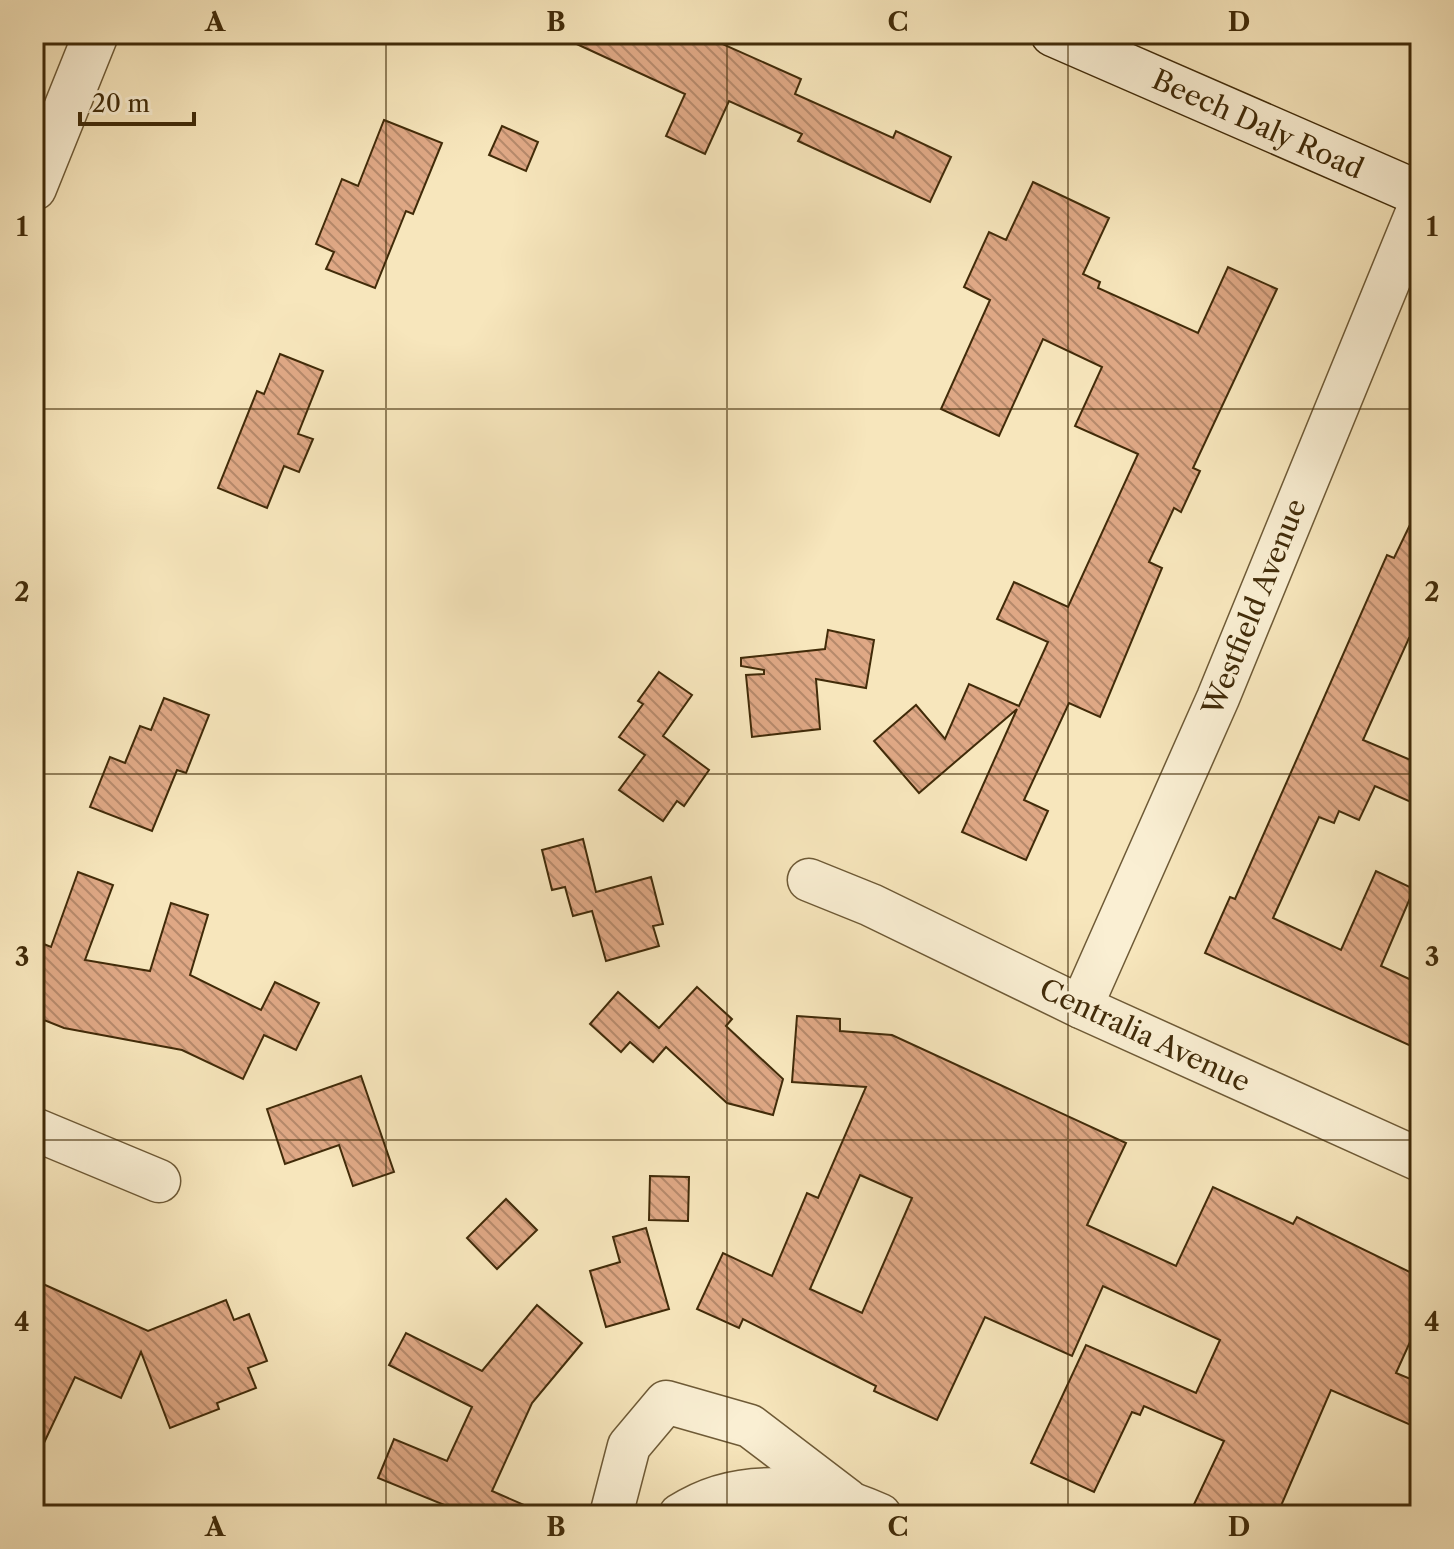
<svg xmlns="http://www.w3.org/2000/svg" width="1454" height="1549" viewBox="0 0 1454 1549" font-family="'Libre Caslon Text',serif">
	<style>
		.building { fill: url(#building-back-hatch); stroke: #412b09; stroke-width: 2; fill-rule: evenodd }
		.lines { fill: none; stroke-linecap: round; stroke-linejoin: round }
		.minor-casing { stroke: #6e5a36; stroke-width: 45 }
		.tertiary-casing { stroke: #6e5a36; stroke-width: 47 }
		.secondary-casing { stroke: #412b09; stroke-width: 47 }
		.minor { stroke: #faefd3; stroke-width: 42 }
		.tertiary { stroke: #faefd3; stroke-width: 44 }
		.secondary { stroke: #faefd3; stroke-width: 44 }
		.grid { fill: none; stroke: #412b09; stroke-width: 2; stroke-opacity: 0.55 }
		.labels { text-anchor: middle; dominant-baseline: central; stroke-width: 6; stroke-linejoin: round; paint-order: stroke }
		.street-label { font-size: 28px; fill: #412b09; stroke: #faefd3 }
		.neatline { fill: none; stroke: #412b09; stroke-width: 3 }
		.grid-label { font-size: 26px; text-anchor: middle; font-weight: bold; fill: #412b09 }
	</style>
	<defs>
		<pattern id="building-back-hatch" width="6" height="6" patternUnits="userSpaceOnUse" patternTransform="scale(2)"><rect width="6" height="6" fill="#dfa885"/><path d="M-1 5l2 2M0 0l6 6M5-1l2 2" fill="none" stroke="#b6896b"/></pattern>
	</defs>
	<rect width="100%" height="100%" fill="#f7e6bc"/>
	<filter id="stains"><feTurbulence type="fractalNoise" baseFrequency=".0025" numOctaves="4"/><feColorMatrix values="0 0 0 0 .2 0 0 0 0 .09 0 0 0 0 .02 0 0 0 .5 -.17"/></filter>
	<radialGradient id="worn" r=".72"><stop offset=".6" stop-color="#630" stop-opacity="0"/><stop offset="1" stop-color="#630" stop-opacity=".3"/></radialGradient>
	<g class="building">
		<path d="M 555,34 L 700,34 L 801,79 L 795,94 L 893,138 L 896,131 L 951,157 L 930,202 L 798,141 L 802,134 L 729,101 L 705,154 L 666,136 L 685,94 Z"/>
		<path d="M 384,120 L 442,143 L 413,214 L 406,211 L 375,288 L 326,269 L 334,252 L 316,244 L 342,179 L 358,186 Z"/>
		<path d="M 502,126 L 538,142 L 526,171 L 489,155 Z"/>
		<path d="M 1033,182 L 1109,218 L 1083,274 L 1100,282 L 1098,288 L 1198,333 L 1228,267 L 1277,289 L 1193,468 L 1200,471 L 1181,512 L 1174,508 L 1149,562 L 1162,568 L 1100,717 L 1069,703 L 1024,800 L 1048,811 L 1026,860 L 962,832 L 1017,709 L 919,793 L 874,741 L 916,705 L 945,739 L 969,684 L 1019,706 L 1048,642 L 997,619 L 1014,582 L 1068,607 L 1138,454 L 1075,426 L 1102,367 L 1043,339 L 999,436 L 941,409 L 990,300 L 964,287 L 989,232 L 1006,240 Z"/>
		<path d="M 280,354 L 323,371 L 298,434 L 313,439 L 299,472 L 284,466 L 267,508 L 218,488 L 257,391 L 264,394 Z"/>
		<path d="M 1420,504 L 1420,643 L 1409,638 L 1363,740 L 1420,764 L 1420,806 L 1375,786 L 1359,820 L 1339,811 L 1334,823 L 1319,817 L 1273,918 L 1341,950 L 1376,871 L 1414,889 L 1381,966 L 1420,984 L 1420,1050 L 1205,953 L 1230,897 L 1235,899 L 1387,555 L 1394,558 Z"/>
		<path d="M 828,630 L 874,640 L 866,688 L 816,679 L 820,729 L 752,737 L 746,675 L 764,674 L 764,670 L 741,666 L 741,658 L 825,649 Z"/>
		<path d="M 659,672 L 692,695 L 663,736 L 709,770 L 684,806 L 677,801 L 663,821 L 619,790 L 645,755 L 619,737 L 643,704 L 638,701 Z"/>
		<path d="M 164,698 L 209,715 L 186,773 L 177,770 L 152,831 L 90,807 L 110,757 L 125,763 L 140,726 L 151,730 Z"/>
		<path d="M 583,839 L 596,892 L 651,877 L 663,924 L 653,926 L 659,946 L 606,961 L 592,911 L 573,916 L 565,887 L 552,890 L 542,850 Z"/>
		<path d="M 78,872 L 113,885 L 85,960 L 150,971 L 171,903 L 208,915 L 190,975 L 261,1010 L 275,982 L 319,1003 L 296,1050 L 264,1035 L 243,1079 L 182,1050 L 64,1028 L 34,1016 L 34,940 L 51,947 Z"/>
		<path d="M 697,987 L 732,1019 L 726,1026 L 783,1079 L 773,1115 L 727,1103 L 666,1047 L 653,1062 L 630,1042 L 621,1052 L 590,1024 L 618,992 L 659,1028 Z"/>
		<path d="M 797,1016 L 840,1019 L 840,1031 L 892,1035 L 1126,1143 L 1087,1225 L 1176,1266 L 1213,1187 L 1293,1224 L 1297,1217 L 1420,1277 L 1420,1320 L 1396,1373 L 1420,1383 L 1420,1429 L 1331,1390 L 1277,1515 L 1189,1515 L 1224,1441 L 1144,1406 L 1140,1415 L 1132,1412 L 1094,1492 L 1031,1463 L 1086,1345 L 1196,1393 L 1220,1340 L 1103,1286 L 1072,1356 L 985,1317 L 937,1420 L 874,1391 L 876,1386 L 743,1319 L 739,1328 L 697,1309 L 723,1253 L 772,1276 L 807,1193 L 818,1198 L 866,1087 L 792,1082 ZM 860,1175 L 912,1198 L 862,1313 L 810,1289 Z"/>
		<path d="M 361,1076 L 394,1172 L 353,1186 L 339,1145 L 285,1164 L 267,1109 Z"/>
		<path d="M 650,1176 L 689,1177 L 688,1221 L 649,1220 Z"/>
		<path d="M 506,1199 L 537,1230 L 497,1269 L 467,1238 Z"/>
		<path d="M 646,1228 L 669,1309 L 606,1327 L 590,1271 L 620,1262 L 613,1237 Z"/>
		<path d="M 34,1280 L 148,1331 L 226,1300 L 234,1320 L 249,1314 L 267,1361 L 248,1368 L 256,1388 L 217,1403 L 219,1409 L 170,1428 L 141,1352 L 121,1398 L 75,1377 L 34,1464 Z"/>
		<path d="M 537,1305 L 582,1343 L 532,1403 L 492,1491 L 547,1515 L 450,1515 L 452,1508 L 378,1478 L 394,1439 L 447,1461 L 472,1407 L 389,1365 L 406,1333 L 482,1371 Z"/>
	</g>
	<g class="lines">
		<g class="minor-casing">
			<g id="minor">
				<path d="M 809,880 L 871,905 L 1081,1007 L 1420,1160"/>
				<path d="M 1081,1007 L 1218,698 L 1420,205"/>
				<path d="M 34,1129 L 159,1181"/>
				<path d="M 611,1515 L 629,1446 L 666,1402 L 750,1426 L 847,1500"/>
				<path d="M 680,1515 C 742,1475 817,1487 880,1515"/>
			</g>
		</g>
		<g class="tertiary-casing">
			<path id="tertiary" d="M 34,188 L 96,34"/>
		</g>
		<g class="secondary-casing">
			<path id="secondary" d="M 1053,34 L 1420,194"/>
		</g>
		<use href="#minor" class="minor"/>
		<use href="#tertiary" class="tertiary"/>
		<use href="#secondary" class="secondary"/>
	</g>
	<path class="grid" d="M 386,34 L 386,1515M 727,34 L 727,1515M 1068,34 L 1068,1515M 34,409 L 1420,409M 34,774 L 1420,774M 34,1140 L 1420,1140"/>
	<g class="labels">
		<g class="street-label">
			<text transform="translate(1258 124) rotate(24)">Beech Daly Road</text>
			<text transform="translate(1254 607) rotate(-68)">Westfield Avenue</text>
			<text transform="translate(1145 1035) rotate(25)">Centralia Avenue</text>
		</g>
	</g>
	<rect width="1454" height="1549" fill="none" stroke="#f7e6bc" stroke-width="88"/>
	<path d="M80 112v12h114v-12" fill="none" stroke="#412b09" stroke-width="4"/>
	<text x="92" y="112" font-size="24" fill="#412b09" stroke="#faefd3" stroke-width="6" paint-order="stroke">20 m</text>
	<rect x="44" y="44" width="1366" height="1461" class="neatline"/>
	<g class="grid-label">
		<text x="215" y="31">A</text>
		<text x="556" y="31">B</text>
		<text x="898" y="31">C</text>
		<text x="1239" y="31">D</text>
		<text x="22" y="236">1</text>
		<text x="1432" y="236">1</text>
		<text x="22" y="601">2</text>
		<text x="1432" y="601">2</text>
		<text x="22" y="966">3</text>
		<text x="1432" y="966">3</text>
		<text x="22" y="1331">4</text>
		<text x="1432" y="1331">4</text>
		<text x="215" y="1536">A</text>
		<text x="556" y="1536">B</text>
		<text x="898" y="1536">C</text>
		<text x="1239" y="1536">D</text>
	</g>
	<rect width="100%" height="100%" filter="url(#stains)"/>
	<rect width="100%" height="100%" fill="url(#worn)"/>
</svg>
